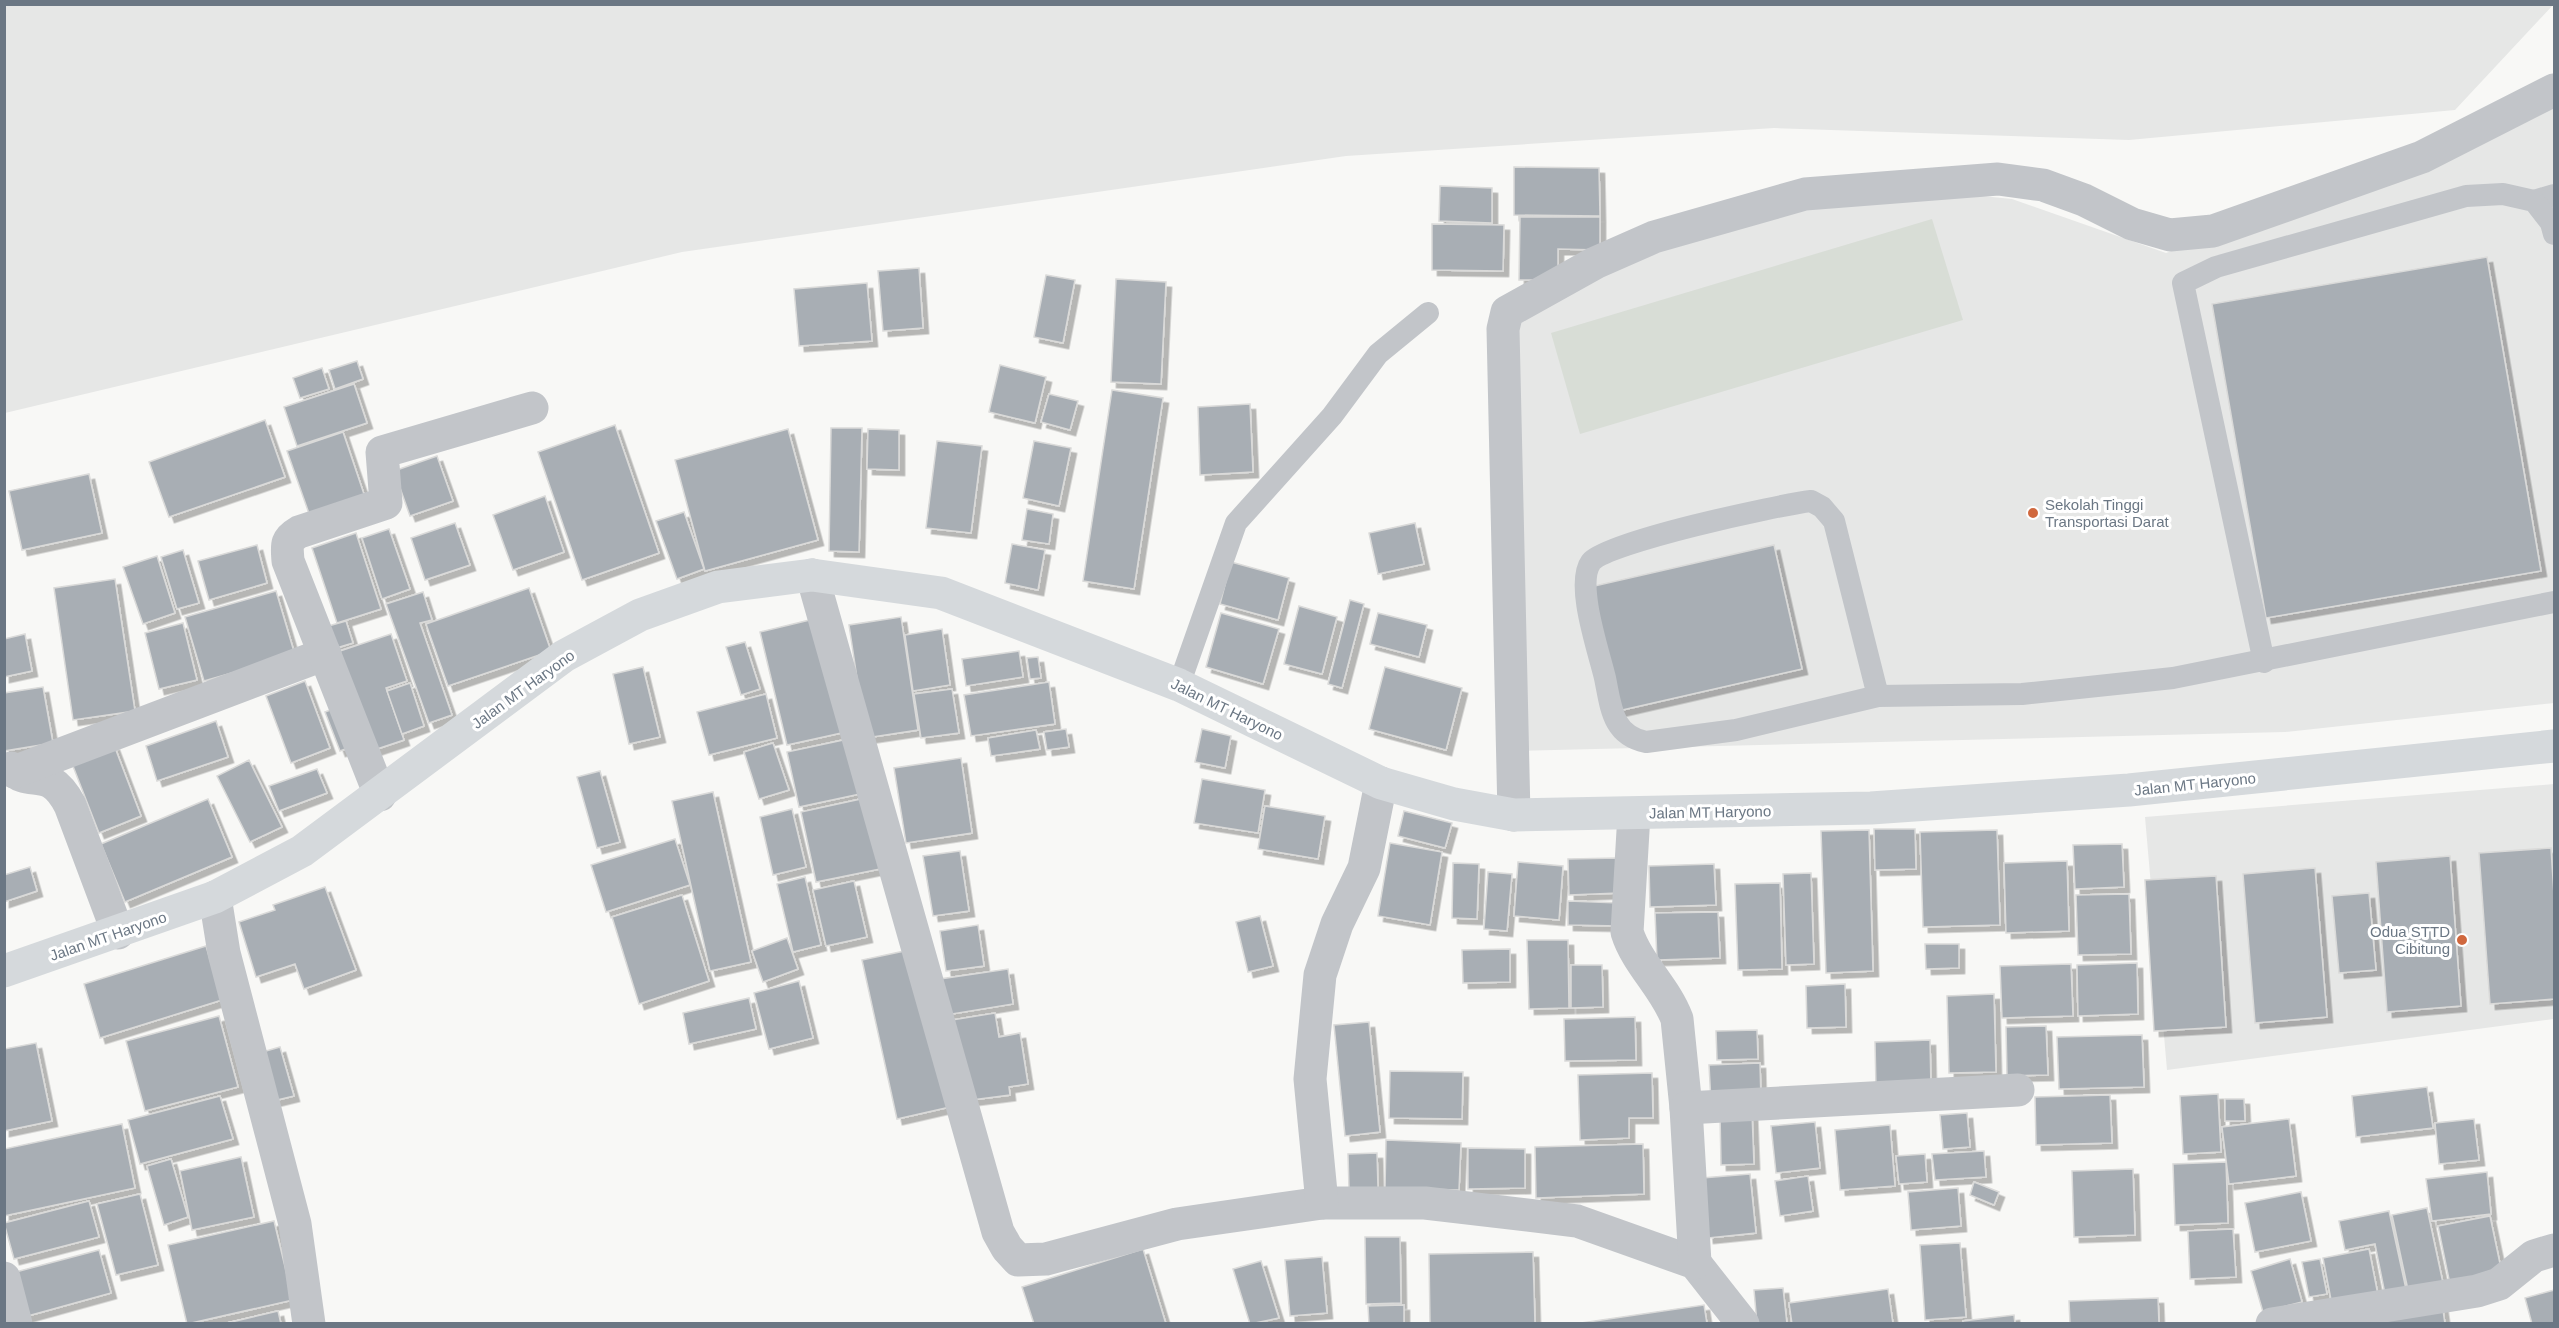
<svg xmlns="http://www.w3.org/2000/svg" width="2559" height="1328" viewBox="0 0 2559 1328" font-family="Arial,sans-serif">
	<style>
		.built { fill: #e6e7e6 }
		.green { fill: #d8ddd6 }
		.building { fill: #a8aeb4; stroke: #dadad9; stroke-width: 1.5; filter: url(#shadow) }
		.lines { fill: none; stroke-linecap: round; stroke-linejoin: round }
		.service { stroke: #c2c5c9; stroke-width: 22 }
		.minor { stroke: #c2c5c9; stroke-width: 33 }
		.secondary { stroke: #d5d9dc; stroke-width: 33 }
		.poi-dot { fill: #d0683e; stroke: #fff; stroke-width: 2 }
		.labels { text-anchor: middle; dominant-baseline: central; stroke-width: 6; stroke-linejoin: round; paint-order: stroke }
		.poi-label { font-size: 15px; fill: #6b7784; stroke: #fff; text-anchor: start }
		.street-label { font-size: 15px; fill: #6b7784; stroke: #fff }
	</style>
	<defs>
		<filter id="shadow"><feDropShadow dx="5.5" dy="5.5" stdDeviation="0" flood-color="#0004"/></filter>
	</defs>
	<rect width="100%" height="100%" fill="#f8f8f6"/>
	<g class="built">
		<path d="M 4,5 L 5,4 L 2553,5 L 2455,110 L 2129,140 L 1774,128 L 1346,156 L 682,252 L 5,413 Z"/>
		<path d="M 2554,93 L 2554,703 L 2285,732 L 1516,751 L 1508,323 L 1637,235 L 1893,187 L 2012,199 L 2166,253 L 2471,142 Z"/>
		<path d="M 2554,784 L 2554,1019 L 2167,1070 L 2145,817 Z"/>
	</g>
	<path class="green" d="M 1932,219 L 1963,320 L 1580,434 L 1551,333 Z"/>
	<g class="building">
		<path d="M 1514,167 L 1599,168 L 1600,216 L 1514,215 Z"/>
		<path d="M 1440,186 L 1492,188 L 1492,223 L 1439,221 Z"/>
		<path d="M 1520,217 L 1600,217 L 1600,250 L 1558,249 L 1558,280 L 1519,280 Z"/>
		<path d="M 1432,224 L 1504,225 L 1503,271 L 1432,270 Z"/>
		<path d="M 2487,257 L 2541,571 L 2266,618 L 2212,304 Z"/>
		<path d="M 919,268 L 923,328 L 883,331 L 878,271 Z"/>
		<path d="M 1046,275 L 1075,280 L 1063,343 L 1034,337 Z"/>
		<path d="M 1116,279 L 1166,282 L 1161,384 L 1111,382 Z"/>
		<path d="M 867,283 L 872,341 L 799,346 L 794,289 Z"/>
		<path d="M 357,361 L 363,379 L 335,389 L 329,370 Z"/>
		<path d="M 1000,365 L 1046,377 L 1035,423 L 989,412 Z"/>
		<path d="M 322,368 L 329,389 L 300,398 L 293,378 Z"/>
		<path d="M 354,384 L 367,423 L 297,446 L 284,407 Z"/>
		<path d="M 1112,390 L 1163,398 L 1134,589 L 1083,581 Z"/>
		<path d="M 1049,394 L 1078,401 L 1070,430 L 1041,422 Z"/>
		<path d="M 1250,404 L 1253,472 L 1200,475 L 1198,407 Z"/>
		<path d="M 265,420 L 285,477 L 169,517 L 149,462 Z"/>
		<path d="M 615,425 L 659,553 L 582,580 L 538,452 Z"/>
		<path d="M 831,428 L 862,428 L 859,552 L 829,551 Z"/>
		<path d="M 788,429 L 818,540 L 705,571 L 675,460 Z"/>
		<path d="M 868,429 L 899,430 L 899,470 L 867,469 Z"/>
		<path d="M 343,432 L 367,503 L 312,522 L 287,451 Z"/>
		<path d="M 937,441 L 982,446 L 971,533 L 926,528 Z"/>
		<path d="M 1034,441 L 1071,448 L 1059,506 L 1023,498 Z"/>
		<path d="M 437,456 L 453,501 L 410,516 L 394,471 Z"/>
		<path d="M 89,474 L 102,533 L 22,550 L 9,491 Z"/>
		<path d="M 545,496 L 564,552 L 513,570 L 493,515 Z"/>
		<path d="M 1027,509 L 1053,514 L 1049,544 L 1022,540 Z"/>
		<path d="M 684,512 L 704,569 L 677,579 L 656,521 Z"/>
		<path d="M 455,523 L 470,565 L 425,580 L 411,538 Z"/>
		<path d="M 1415,523 L 1424,564 L 1378,574 L 1369,533 Z"/>
		<path d="M 389,529 L 410,589 L 382,599 L 362,538 Z"/>
		<path d="M 356,533 L 381,609 L 337,623 L 312,548 Z"/>
		<path d="M 1012,544 L 1045,550 L 1038,590 L 1005,583 Z"/>
		<path d="M 257,545 L 267,583 L 209,600 L 198,561 Z"/>
		<path d="M 1774,545 L 1802,669 L 1618,711 L 1590,587 Z"/>
		<path d="M 183,550 L 199,603 L 177,609 L 161,557 Z"/>
		<path d="M 157,556 L 175,613 L 143,624 L 123,567 Z"/>
		<path d="M 1231,562 L 1289,578 L 1278,620 L 1220,604 Z"/>
		<path d="M 115,579 L 135,711 L 73,720 L 54,588 Z"/>
		<path d="M 529,588 L 551,651 L 448,686 L 426,624 Z"/>
		<path d="M 276,591 L 295,655 L 204,681 L 185,617 Z"/>
		<path d="M 423,592 L 432,620 L 420,623 L 452,715 L 429,723 L 386,604 Z"/>
		<path d="M 1350,600 L 1364,604 L 1342,688 L 1328,684 Z"/>
		<path d="M 1299,606 L 1337,617 L 1322,674 L 1284,664 Z"/>
		<path d="M 1221,613 L 1279,629 L 1263,684 L 1206,667 Z"/>
		<path d="M 1378,613 L 1427,625 L 1419,657 L 1370,644 Z"/>
		<path d="M 901,617 L 918,730 L 866,738 L 849,625 Z"/>
		<path d="M 818,618 L 846,732 L 787,745 L 760,632 Z"/>
		<path d="M 346,621 L 353,643 L 333,649 L 325,627 Z"/>
		<path d="M 183,623 L 197,680 L 159,689 L 145,633 Z"/>
		<path d="M 942,629 L 950,685 L 913,691 L 905,635 Z"/>
		<path d="M 25,634 L 32,671 L 4,677 L 4,639 Z"/>
		<path d="M 391,634 L 407,681 L 386,688 L 404,740 L 371,751 L 337,652 Z"/>
		<path d="M 745,642 L 760,689 L 741,695 L 726,647 Z"/>
		<path d="M 1019,651 L 1023,677 L 966,686 L 962,659 Z"/>
		<path d="M 1038,657 L 1041,678 L 1030,679 L 1027,658 Z"/>
		<path d="M 643,667 L 660,737 L 629,744 L 613,674 Z"/>
		<path d="M 1385,667 L 1462,688 L 1446,750 L 1369,729 Z"/>
		<path d="M 305,681 L 330,748 L 291,763 L 266,696 Z"/>
		<path d="M 1049,682 L 1055,724 L 971,736 L 964,695 Z"/>
		<path d="M 410,683 L 424,726 L 402,734 L 387,691 Z"/>
		<path d="M 43,687 L 53,743 L 4,751 L 4,693 Z"/>
		<path d="M 952,689 L 959,733 L 921,738 L 914,694 Z"/>
		<path d="M 766,694 L 777,738 L 709,755 L 697,712 Z"/>
		<path d="M 341,706 L 356,745 L 340,751 L 325,712 Z"/>
		<path d="M 216,721 L 228,757 L 157,781 L 146,746 Z"/>
		<path d="M 1066,729 L 1069,747 L 1047,750 L 1044,732 Z"/>
		<path d="M 1202,729 L 1231,736 L 1225,768 L 1195,762 Z"/>
		<path d="M 1036,730 L 1040,749 L 991,756 L 988,738 Z"/>
		<path d="M 848,739 L 860,794 L 799,807 L 787,752 Z"/>
		<path d="M 773,743 L 789,790 L 759,799 L 744,752 Z"/>
		<path d="M 114,745 L 141,816 L 99,833 L 71,761 Z"/>
		<path d="M 961,758 L 972,833 L 906,843 L 894,768 Z"/>
		<path d="M 249,760 L 282,827 L 250,842 L 217,776 Z"/>
		<path d="M 317,769 L 327,793 L 279,811 L 269,786 Z"/>
		<path d="M 600,771 L 620,842 L 597,848 L 577,777 Z"/>
		<path d="M 1202,779 L 1265,790 L 1258,833 L 1194,823 Z"/>
		<path d="M 713,792 L 751,962 L 710,971 L 672,801 Z"/>
		<path d="M 870,797 L 885,868 L 816,882 L 801,812 Z"/>
		<path d="M 208,799 L 232,857 L 125,902 L 101,844 Z"/>
		<path d="M 1265,806 L 1325,816 L 1318,859 L 1258,849 Z"/>
		<path d="M 792,809 L 806,867 L 773,875 L 760,817 Z"/>
		<path d="M 1404,811 L 1452,823 L 1445,848 L 1398,836 Z"/>
		<path d="M 1874,829 L 1915,829 L 1916,869 L 1875,870 Z"/>
		<path d="M 1869,830 L 1873,971 L 1826,973 L 1821,831 Z"/>
		<path d="M 1997,830 L 2000,925 L 1923,927 L 1920,832 Z"/>
		<path d="M 675,839 L 690,885 L 606,912 L 591,865 Z"/>
		<path d="M 1390,843 L 1442,852 L 1430,925 L 1378,916 Z"/>
		<path d="M 2122,844 L 2124,887 L 2075,889 L 2073,845 Z"/>
		<path d="M 2551,848 L 2554,895 L 2554,999 L 2490,1004 L 2479,853 Z"/>
		<path d="M 960,851 L 969,911 L 933,916 L 923,856 Z"/>
		<path d="M 2450,856 L 2461,1006 L 2387,1012 L 2376,862 Z"/>
		<path d="M 1618,858 L 1619,893 L 1569,895 L 1568,859 Z"/>
		<path d="M 2067,861 L 2069,931 L 2006,933 L 2004,863 Z"/>
		<path d="M 1518,862 L 1563,866 L 1559,920 L 1514,916 Z"/>
		<path d="M 1453,863 L 1479,864 L 1477,919 L 1452,918 Z"/>
		<path d="M 1714,864 L 1716,905 L 1650,907 L 1649,866 Z"/>
		<path d="M 30,867 L 37,891 L 4,902 L 4,875 Z"/>
		<path d="M 2315,868 L 2327,1017 L 2255,1023 L 2243,874 Z"/>
		<path d="M 1488,872 L 1512,874 L 1507,931 L 1484,929 Z"/>
		<path d="M 1811,873 L 1814,964 L 1786,965 L 1783,874 Z"/>
		<path d="M 2216,876 L 2226,1027 L 2154,1031 L 2145,880 Z"/>
		<path d="M 805,877 L 821,945 L 793,952 L 777,884 Z"/>
		<path d="M 854,881 L 867,937 L 826,946 L 813,890 Z"/>
		<path d="M 1780,883 L 1782,969 L 1738,970 L 1735,884 Z"/>
		<path d="M 325,887 L 356,970 L 304,989 L 295,964 L 256,977 L 239,922 L 275,910 L 273,905 Z"/>
		<path d="M 2369,893 L 2376,970 L 2339,973 L 2332,896 Z"/>
		<path d="M 2129,894 L 2131,954 L 2078,955 L 2076,895 Z"/>
		<path d="M 682,895 L 709,981 L 639,1004 L 612,917 Z"/>
		<path d="M 1568,901 L 1620,903 L 1620,926 L 1568,925 Z"/>
		<path d="M 1718,912 L 1720,958 L 1657,960 L 1655,913 Z"/>
		<path d="M 1260,916 L 1273,966 L 1248,972 L 1236,922 Z"/>
		<path d="M 978,925 L 984,966 L 946,971 L 940,931 Z"/>
		<path d="M 787,938 L 798,969 L 763,982 L 752,951 Z"/>
		<path d="M 1527,940 L 1568,940 L 1569,1008 L 1529,1009 Z"/>
		<path d="M 1925,944 L 1959,944 L 1959,968 L 1926,969 Z"/>
		<path d="M 206,946 L 222,1000 L 100,1038 L 84,984 Z"/>
		<path d="M 914,949 L 950,1107 L 897,1119 L 862,960 Z"/>
		<path d="M 1510,949 L 1510,982 L 1463,983 L 1462,950 Z"/>
		<path d="M 2137,963 L 2138,1014 L 2078,1016 L 2077,965 Z"/>
		<path d="M 2071,964 L 2073,1016 L 2002,1018 L 2000,966 Z"/>
		<path d="M 1571,965 L 1602,965 L 1603,1007 L 1571,1008 Z"/>
		<path d="M 1008,969 L 1013,1004 L 946,1015 L 940,979 Z"/>
		<path d="M 799,981 L 813,1038 L 769,1049 L 754,993 Z"/>
		<path d="M 1845,984 L 1846,1027 L 1807,1028 L 1806,986 Z"/>
		<path d="M 1994,994 L 1996,1072 L 1949,1073 L 1947,996 Z"/>
		<path d="M 749,998 L 756,1029 L 689,1044 L 683,1013 Z"/>
		<path d="M 995,1013 L 999,1037 L 1020,1033 L 1028,1084 L 1009,1087 L 1010,1095 L 964,1101 L 952,1020 Z"/>
		<path d="M 219,1016 L 238,1087 L 145,1111 L 126,1041 Z"/>
		<path d="M 1635,1017 L 1636,1060 L 1565,1061 L 1564,1019 Z"/>
		<path d="M 1369,1022 L 1380,1132 L 1345,1136 L 1334,1025 Z"/>
		<path d="M 2046,1026 L 2048,1075 L 2007,1076 L 2006,1027 Z"/>
		<path d="M 1757,1030 L 1758,1059 L 1717,1060 L 1716,1031 Z"/>
		<path d="M 2142,1035 L 2144,1087 L 2059,1089 L 2057,1037 Z"/>
		<path d="M 1930,1040 L 1931,1088 L 1876,1089 L 1875,1042 Z"/>
		<path d="M 36,1043 L 52,1121 L 4,1131 L 4,1049 Z"/>
		<path d="M 280,1047 L 294,1096 L 273,1101 L 259,1053 Z"/>
		<path d="M 1760,1063 L 1761,1100 L 1711,1102 L 1709,1065 Z"/>
		<path d="M 1390,1071 L 1463,1072 L 1462,1119 L 1389,1118 Z"/>
		<path d="M 1652,1073 L 1653,1118 L 1629,1118 L 1629,1138 L 1580,1140 L 1578,1075 Z"/>
		<path d="M 2427,1087 L 2433,1128 L 2356,1137 L 2352,1096 Z"/>
		<path d="M 2218,1094 L 2221,1152 L 2183,1154 L 2180,1096 Z"/>
		<path d="M 2110,1095 L 2112,1143 L 2036,1145 L 2035,1097 Z"/>
		<path d="M 220,1096 L 233,1139 L 140,1164 L 128,1120 Z"/>
		<path d="M 2225,1099 L 2244,1099 L 2245,1121 L 2225,1121 Z"/>
		<path d="M 1752,1113 L 1754,1164 L 1721,1165 L 1720,1114 Z"/>
		<path d="M 1967,1113 L 1970,1147 L 1943,1149 L 1940,1115 Z"/>
		<path d="M 2289,1119 L 2296,1176 L 2229,1184 L 2222,1127 Z"/>
		<path d="M 2474,1119 L 2479,1160 L 2439,1164 L 2435,1123 Z"/>
		<path d="M 1815,1122 L 1820,1168 L 1776,1173 L 1771,1126 Z"/>
		<path d="M 122,1124 L 135,1188 L 4,1216 L 4,1149 Z"/>
		<path d="M 1890,1125 L 1895,1186 L 1840,1190 L 1835,1130 Z"/>
		<path d="M 1386,1140 L 1461,1143 L 1459,1190 L 1385,1188 Z"/>
		<path d="M 1643,1144 L 1644,1194 L 1536,1198 L 1535,1147 Z"/>
		<path d="M 1468,1148 L 1525,1149 L 1525,1188 L 1468,1189 Z"/>
		<path d="M 1984,1151 L 1986,1177 L 1935,1180 L 1932,1154 Z"/>
		<path d="M 1377,1153 L 1378,1188 L 1349,1189 L 1348,1154 Z"/>
		<path d="M 1925,1154 L 1927,1182 L 1899,1184 L 1896,1156 Z"/>
		<path d="M 241,1157 L 254,1217 L 192,1230 L 180,1171 Z"/>
		<path d="M 171,1159 L 188,1217 L 164,1225 L 147,1166 Z"/>
		<path d="M 2226,1162 L 2228,1223 L 2175,1225 L 2173,1164 Z"/>
		<path d="M 2133,1169 L 2135,1235 L 2074,1237 L 2072,1171 Z"/>
		<path d="M 2487,1172 L 2491,1214 L 2432,1221 L 2426,1179 Z"/>
		<path d="M 1750,1174 L 1756,1233 L 1708,1238 L 1702,1178 Z"/>
		<path d="M 1808,1176 L 1813,1211 L 1780,1216 L 1775,1181 Z"/>
		<path d="M 1974,1182 L 1999,1192 L 1994,1205 L 1970,1195 Z"/>
		<path d="M 1958,1188 L 1961,1226 L 1911,1230 L 1908,1192 Z"/>
		<path d="M 2301,1192 L 2311,1241 L 2255,1252 L 2245,1203 Z"/>
		<path d="M 140,1194 L 158,1265 L 116,1275 L 97,1204 Z"/>
		<path d="M 89,1201 L 99,1237 L 14,1259 L 4,1223 Z"/>
		<path d="M 2427,1208 L 2443,1283 L 2408,1290 L 2392,1215 Z"/>
		<path d="M 2389,1211 L 2406,1289 L 2385,1294 L 2375,1244 L 2345,1250 L 2339,1221 Z"/>
		<path d="M 2490,1216 L 2503,1278 L 2451,1289 L 2438,1226 Z"/>
		<path d="M 274,1221 L 293,1300 L 187,1324 L 168,1245 Z"/>
		<path d="M 2233,1229 L 2236,1277 L 2190,1279 L 2188,1231 Z"/>
		<path d="M 1365,1237 L 1400,1237 L 1401,1303 L 1366,1304 Z"/>
		<path d="M 1960,1243 L 1966,1317 L 1925,1320 L 1920,1245 Z"/>
		<path d="M 1143,1249 L 1166,1324 L 1034,1324 L 1022,1287 Z"/>
		<path d="M 2369,1249 L 2378,1295 L 2332,1305 L 2323,1258 Z"/>
		<path d="M 99,1250 L 111,1293 L 24,1317 L 12,1273 Z"/>
		<path d="M 1533,1252 L 1535,1324 L 1430,1324 L 1429,1254 Z"/>
		<path d="M 1322,1257 L 1327,1313 L 1290,1316 L 1285,1260 Z"/>
		<path d="M 2290,1259 L 2302,1302 L 2263,1312 L 2251,1271 Z"/>
		<path d="M 2320,1259 L 2327,1294 L 2309,1297 L 2302,1262 Z"/>
		<path d="M 1261,1261 L 1279,1318 L 1250,1324 L 1233,1269 Z"/>
		<path d="M 1783,1288 L 1787,1324 L 1757,1324 L 1754,1290 Z"/>
		<path d="M 1888,1289 L 1893,1324 L 1792,1324 L 1789,1303 Z"/>
		<path d="M 2554,1290 L 2554,1324 L 2532,1324 L 2525,1298 Z"/>
		<path d="M 2158,1298 L 2159,1324 L 2070,1324 L 2069,1301 Z"/>
		<path d="M 2442,1303 L 2445,1324 L 2385,1324 L 2383,1310 Z"/>
		<path d="M 1404,1305 L 1404,1324 L 1369,1324 L 1368,1306 Z"/>
		<path d="M 1704,1305 L 1707,1324 L 1581,1323 Z"/>
		<path d="M 278,1311 L 281,1324 L 223,1324 Z"/>
		<path d="M 2014,1315 L 2015,1324 L 1963,1324 L 1963,1321 Z"/>
	</g>
	<g class="lines">
		<g class="service">
			<path d="M 2534,201 L 2554,195"/>
			<path d="M 2264,662 L 2183,283 L 2216,267 L 2466,196 L 2503,194 L 2534,201 L 2551,223 L 2554,234"/>
			<path d="M 1179,685 L 1236,523 L 1332,416 L 1378,354 L 1428,313"/>
			<path d="M 1878,696 L 1834,521 L 1822,507 L 1811,501 C 1778,505 1607,542 1591,562 C 1575,584 1599,652 1605,678 C 1611,707 1612,735 1646,742 L 1736,730 L 1878,696 L 2022,694 L 2173,678 L 2554,602"/>
		</g>
		<g class="minor">
			<path d="M 812,575 L 998,1232 L 1007,1248 L 1018,1260 L 1046,1259 L 1177,1224 L 1322,1203 L 1425,1203 L 1577,1221 L 1695,1263 L 1743,1324"/>
			<path d="M 11,768 C 30,789 48,763 70,805 L 118,933"/>
			<path d="M 14,772 L 325,654"/>
			<path d="M 380,795 L 288,561 C 287,546 285,540 299,532 L 386,503 L 382,452 L 532,408"/>
			<path d="M 1634,814 L 1627,932 C 1637,964 1665,987 1677,1019 L 1686,1108 L 1695,1263"/>
			<path d="M 1514,815 L 1503,329 L 1507,312 L 1595,263 L 1654,237 L 1805,194 L 1998,179 L 2043,185 L 2084,200 L 2132,224 L 2170,235 L 2213,231 L 2422,157 L 2554,90"/>
			<path d="M 215,897 L 224,953 L 295,1224 L 309,1324"/>
			<path d="M 1686,1108 L 2018,1090"/>
			<path d="M 1322,1203 L 1310,1079 L 1320,975 L 1337,924 L 1364,868 L 1381,783"/>
			<path d="M 4,1278 L 16,1324"/>
			<path d="M 2272,1324 L 2477,1291 L 2499,1284 L 2534,1256 L 2554,1250"/>
		</g>
		<path class="secondary" d="M 4,971 L 215,897 L 302,851 L 564,656 L 640,615 L 718,587 L 812,575 L 941,593 L 1179,685 L 1381,783 L 1454,804 L 1514,815 L 1871,808 L 2129,790 L 2554,746"/>
	</g>
	<g class="poi-dot">
		<circle cx="2033" cy="513" r="6"/>
		<circle cx="2462" cy="940" r="6"/>
	</g>
	<g class="labels">
		<g class="poi-label">
			<text x="2045" y="504">Sekolah Tinggi<tspan x="2045" dy="17">Transportasi Darat</tspan></text>
			<text x="2450" y="931" text-anchor="end">Odua STTD<tspan x="2450" dy="17">Cibitung</tspan></text>
		</g>
		<g class="street-label">
			<text transform="translate(523 689) rotate(-36)">Jalan MT Haryono</text>
			<text transform="translate(1227 709) rotate(26)">Jalan MT Haryono</text>
			<text transform="translate(2195 784) rotate(-6)">Jalan MT Haryono</text>
			<text transform="translate(1710 812) rotate(-1)">Jalan MT Haryono</text>
			<text transform="translate(108 936) rotate(-19)">Jalan MT Haryono</text>
		</g>
	</g>
	<rect width="2559" height="1328" fill="none" stroke="#6b7784" stroke-width="12"/>
</svg>
